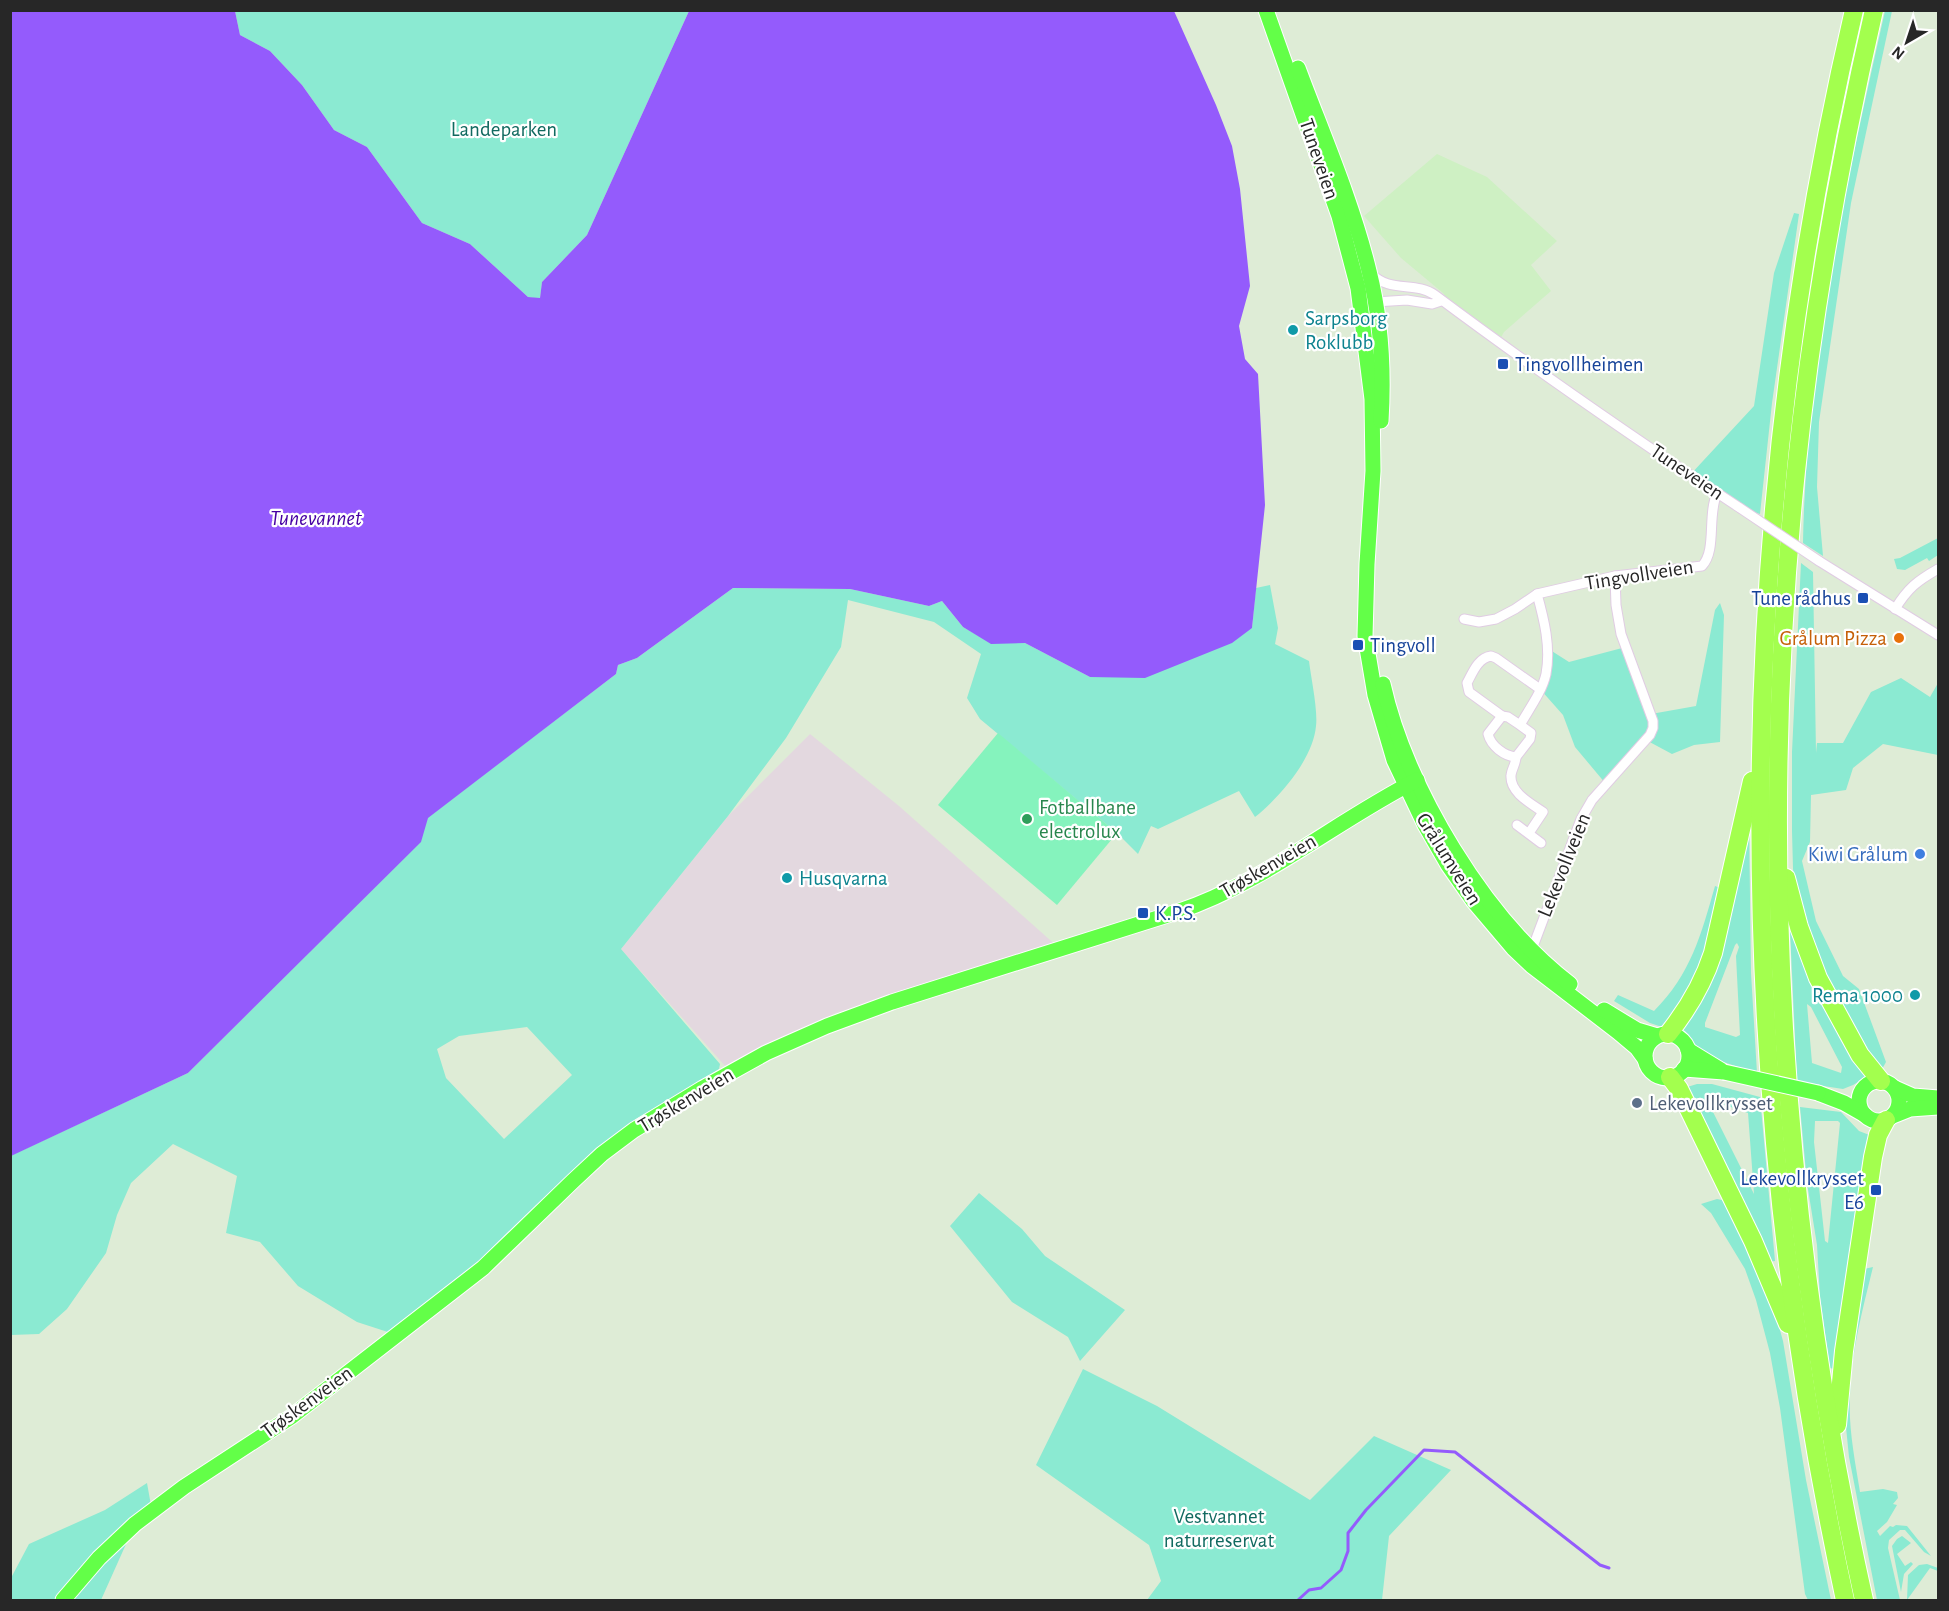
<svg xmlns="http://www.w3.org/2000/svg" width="1949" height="1611" viewBox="0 0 1949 1611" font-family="'Alegreya Sans',sans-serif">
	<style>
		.industrial { fill: #e3d8df }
		.education { fill: #cef0c3 }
		.green { fill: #8bead2; fill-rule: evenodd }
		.pitch { fill: #85f3bd }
		.water { fill: #945bfc }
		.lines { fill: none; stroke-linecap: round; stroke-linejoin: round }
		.stream { stroke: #945bfc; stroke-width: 3 }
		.street-casing { stroke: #e0cce3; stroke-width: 11 }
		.primary-casing { stroke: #fff; stroke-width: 17 }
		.highway-casing { stroke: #fff; stroke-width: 20 }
		.street { stroke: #fff; stroke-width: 9 }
		.primary { stroke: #63ff48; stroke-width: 15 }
		.highway { stroke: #a3ff4e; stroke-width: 18 }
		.street-bridge-casing { stroke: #e0cce3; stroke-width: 11; stroke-linecap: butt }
		.primary-bridge-casing { stroke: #fff; stroke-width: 17; stroke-linecap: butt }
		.street-bridge { stroke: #fff; stroke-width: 9 }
		.primary-bridge { stroke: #63ff48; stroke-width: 15 }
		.culture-dot { fill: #0f9aa8; stroke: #fff; stroke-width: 2 }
		.transit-dot { fill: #1a4fb4; stroke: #fff; stroke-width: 2 }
		.food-dot { fill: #e8710a; stroke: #fff; stroke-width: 2 }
		.leisure-dot { fill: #2e9e5b; stroke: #fff; stroke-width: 2 }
		.shop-dot { fill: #3f7fe0; stroke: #fff; stroke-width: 2 }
		.service-dot { fill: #5c6f8a; stroke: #fff; stroke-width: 2 }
		.labels { text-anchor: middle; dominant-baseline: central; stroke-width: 4.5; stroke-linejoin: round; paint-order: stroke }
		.park-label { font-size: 21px; fill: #116a60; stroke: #fff }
		.street-label { font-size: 21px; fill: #272727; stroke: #fff }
		.culture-label { font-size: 21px; fill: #0d838f; stroke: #fff; text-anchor: start }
		.transit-label { font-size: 21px; fill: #164399; stroke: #fff; text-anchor: start }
		.food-label { font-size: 21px; fill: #c56008; stroke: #fff; text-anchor: end }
		.leisure-label { font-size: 21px; fill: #27864d; stroke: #fff; text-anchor: start }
		.shop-label { font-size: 21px; fill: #366cbe; stroke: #fff; text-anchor: end }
		.service-label { font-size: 21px; fill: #4e5e75; stroke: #fff; text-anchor: start }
		.water-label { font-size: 22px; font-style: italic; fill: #4600a2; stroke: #fff }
	</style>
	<rect width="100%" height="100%" fill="#deecd6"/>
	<path class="industrial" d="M 810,734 L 899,806 L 1059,948 L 895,994 L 836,1013 L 726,1067 L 621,949 L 728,816 Z"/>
	<path class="education" d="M 1437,154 L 1487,177 L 1557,241 L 1531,265 L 1551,291 L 1504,332 L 1499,341 L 1454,308 L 1443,293 L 1401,258 L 1364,216 Z"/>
	<g class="green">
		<path d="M 235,11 L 689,11 L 587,235 L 542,282 L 540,299 L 528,297 L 470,244 L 422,223 L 367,147 L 334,130 L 302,85 L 270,51 L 240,35 Z"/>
		<path d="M 1885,11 L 1892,11 L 1851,203 L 1819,422 L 1817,487 L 1823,556 L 1803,543 C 1806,363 1846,185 1885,11 Z"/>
		<path d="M 1794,213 L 1799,214 L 1772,403 L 1760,514 L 1740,508 L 1690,475 L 1754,406 L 1774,273 Z"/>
		<path d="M 1938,538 L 1938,555 L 1929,561 L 1927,558 L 1905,570 L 1897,569 L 1894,559 L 1900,558 Z"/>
		<path d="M 1801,563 L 1813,572 L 1816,753 L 1817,743 L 1843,743 L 1871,692 L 1901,678 L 1930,697 L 1938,683 L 1938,755 L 1883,744 L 1853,768 L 1846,790 L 1811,795 L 1810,842 L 1802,861 L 1816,921 L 1843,976 L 1859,989 L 1886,1062 L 1881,1071 L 1838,1005 L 1798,906 L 1793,869 L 1792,831 L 1792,752 Z"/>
		<path d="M 1270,585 L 1278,628 L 1275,644 L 1309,661 C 1311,678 1318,710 1316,726 C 1313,759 1280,797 1255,817 L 1239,791 L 1158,829 L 1151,826 L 1138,854 L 1117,833 L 980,719 L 967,698 L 981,654 L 934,622 L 848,600 L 841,647 L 786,738 L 728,816 L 621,949 L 720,1064 L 719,1069 L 631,1124 L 602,1154 L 397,1335 L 357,1322 L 298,1286 L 260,1242 L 226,1233 L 237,1176 L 173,1144 L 131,1183 L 117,1215 L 106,1253 L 67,1309 L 39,1334 L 11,1335 L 10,1156 L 188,1073 L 420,842 L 427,818 L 616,674 L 618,665 L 637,658 L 733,588 L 850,589 L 929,606 L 942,601 L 963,627 L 991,643 L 1025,643 L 1090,677 L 1252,628 L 1256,588 ZM 527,1027 L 572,1075 L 504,1139 L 446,1078 L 437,1049 L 459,1036 Z"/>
		<path d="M 1720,603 L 1724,615 L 1720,742 L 1694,745 L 1672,754 L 1644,739 L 1606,784 L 1575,747 L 1563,715 L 1540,689 L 1547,648 L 1569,662 L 1626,647 L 1651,714 L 1696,706 L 1715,610 Z"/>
		<path d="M 1749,820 L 1751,973 L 1757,1073 L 1714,1059 L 1695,1048 L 1679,1031 ZM 1737,943 L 1739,947 L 1736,956 L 1740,1035 L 1736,1037 L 1705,1027 L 1705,1023 L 1735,945 Z"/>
		<path d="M 1715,886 L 1723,889 L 1698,976 L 1671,1017 L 1662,1027 L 1650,1023 L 1614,1001 L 1618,995 L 1654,1011 C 1691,974 1701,935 1715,886 Z"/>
		<path d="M 1789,909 L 1867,1077 L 1853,1085 L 1843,1089 L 1797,1082 ZM 1807,1004 L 1811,1007 L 1842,1067 L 1841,1073 L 1812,1063 Z"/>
		<path d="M 1697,1084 L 1712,1084 L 1760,1097 L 1775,1261 L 1768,1262 L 1684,1088 ZM 1719,1103 L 1748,1113 L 1754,1194 L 1713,1112 Z"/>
		<path d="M 1800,1107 L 1841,1112 L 1859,1131 L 1872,1136 L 1837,1370 L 1830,1368 L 1820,1297 L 1817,1245 L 1807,1183 ZM 1815,1121 L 1838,1121 L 1840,1123 L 1828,1243 L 1825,1241 L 1814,1142 Z"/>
		<path d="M 979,1193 L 1022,1229 L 1045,1256 L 1125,1310 L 1080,1361 L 1068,1337 L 1012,1302 L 950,1226 Z"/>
		<path d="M 1717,1199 L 1722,1200 L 1735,1216 L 1771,1298 L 1783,1341 L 1806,1480 L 1831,1600 L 1808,1600 L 1805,1594 L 1780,1408 L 1770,1353 L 1756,1300 L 1745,1269 L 1711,1213 L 1701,1204 Z"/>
		<path d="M 1873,1267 C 1863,1308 1851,1352 1850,1395 C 1848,1426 1855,1461 1860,1492 L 1883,1489 L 1897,1492 L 1898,1498 L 1893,1504 L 1897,1505 L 1887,1522 L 1877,1531 L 1880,1536 L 1890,1526 L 1893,1527 L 1896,1525 L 1907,1526 L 1931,1556 L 1924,1552 L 1905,1530 L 1900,1530 L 1889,1540 L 1888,1548 L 1900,1600 L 1877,1600 L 1849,1457 L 1844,1407 L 1864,1269 Z"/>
		<path d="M 1083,1369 L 1157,1406 L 1310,1500 L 1374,1436 L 1451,1470 L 1389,1536 L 1382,1600 L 1147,1600 L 1161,1581 L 1149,1545 L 1036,1465 Z"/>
		<path d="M 147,1483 L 152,1511 L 135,1524 L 101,1600 L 11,1600 L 11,1578 L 29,1544 L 105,1510 Z"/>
		<path d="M 1902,1536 L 1911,1543 L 1897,1554 L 1905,1566 L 1911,1562 L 1913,1564 L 1904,1574 L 1901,1592 L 1892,1546 L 1897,1539 Z"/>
		<path d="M 1927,1564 L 1938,1568 L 1938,1571 L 1930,1568 L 1907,1600 L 1908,1575 L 1919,1565 Z"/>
	</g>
	<path class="pitch" d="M 998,733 L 1117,833 L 1057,905 L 938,805 Z"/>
	<path class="water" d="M 10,11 L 235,11 L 240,35 L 270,51 L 302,85 L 334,130 L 367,147 L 422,223 L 470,244 L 528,297 L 540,298 L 542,282 L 587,235 L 689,11 L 1174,11 L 1216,105 L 1232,146 L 1240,189 L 1250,286 L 1239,326 L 1245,359 L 1258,374 L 1265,505 L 1252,628 L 1232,643 L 1145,678 L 1090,677 L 1025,643 L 991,644 L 963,627 L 942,601 L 929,606 L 850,589 L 733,588 L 637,658 L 618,665 L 616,674 L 428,818 L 421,842 L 188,1073 L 11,1156 Z"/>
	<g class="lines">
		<path class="stream" d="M 1298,1600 L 1309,1590 L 1321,1588 L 1341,1570 L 1348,1551 L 1348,1533 L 1366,1510 L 1424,1450 L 1455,1452 L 1600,1565 L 1609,1568"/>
		<g class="street-casing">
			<g id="street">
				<path d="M 1372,274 C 1389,293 1416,281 1435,295 C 1534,369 1637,440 1740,508"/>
				<path d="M 1372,299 L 1375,302 L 1407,300 L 1432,304 L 1441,301"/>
				<path d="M 1819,561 L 1938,635"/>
				<path d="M 1895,609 C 1908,588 1917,581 1938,569"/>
				<path d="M 1464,619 L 1479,622 L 1496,619 L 1515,609 L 1537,594 L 1615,576 L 1702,566 C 1717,550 1707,516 1717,493"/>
				<path d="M 1502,716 L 1469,692 L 1467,683 C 1473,672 1478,658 1491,656 L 1496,658 L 1540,689"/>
				<path d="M 1520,725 L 1531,733 L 1530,739 L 1516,757 C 1504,756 1491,746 1488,734 L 1502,716 L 1508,717 L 1520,725 C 1529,709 1542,692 1546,674 C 1551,647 1544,619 1537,594"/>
				<path d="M 1516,757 C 1516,764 1511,770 1511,776 C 1510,793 1532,804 1543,812 L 1529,833"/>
				<path d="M 1517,825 L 1541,843"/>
				<path d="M 1531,952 L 1581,819 L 1592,800 L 1650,735 L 1653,728 L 1653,721 L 1621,634 L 1616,605 L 1615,576"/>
			</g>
		</g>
		<g class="primary-casing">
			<g id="primary">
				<path d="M 1266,10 L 1339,216 L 1358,288 L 1372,399 L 1373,471 L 1367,564 L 1365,636 L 1375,695 L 1394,760 L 1425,825 L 1448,865 L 1474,902 L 1513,948 L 1532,966 L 1618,1032 L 1637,1048 L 1645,1059"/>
				<path d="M 1298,68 C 1323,135 1352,201 1369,271 C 1381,319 1384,372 1381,421"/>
				<path d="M 1383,684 C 1406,788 1485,919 1570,984"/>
				<path d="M 1604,1010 L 1637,1030 L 1657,1036"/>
				<circle cx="1667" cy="1056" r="22"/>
				<path d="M 1688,1050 L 1724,1072"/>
				<path d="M 1684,1069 L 1724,1072"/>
				<circle cx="1879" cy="1101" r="20"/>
				<path d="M 1895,1088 L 1913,1096 L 1938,1098"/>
				<path d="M 1818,1093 L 1844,1103 L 1865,1115"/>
				<path d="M 1895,1115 L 1910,1109 L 1938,1107"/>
				<path d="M 63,1600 L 99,1558 L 135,1524 L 184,1487 L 291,1417 L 483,1268 L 573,1181 L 602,1154 L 634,1130 L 703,1088 L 766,1053 L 827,1026 L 892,1002 L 1177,912 C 1264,883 1336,821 1417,780"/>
			</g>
		</g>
		<g class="highway-casing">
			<g id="highway">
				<path d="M 1786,878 L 1799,927 L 1818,978 L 1860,1055 L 1881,1081"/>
				<path d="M 1668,1034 C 1688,1009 1703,984 1713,953 L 1752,781"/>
				<path d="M 1670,1077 L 1679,1089 L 1753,1241 L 1788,1324"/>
				<path d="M 1837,1425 L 1844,1351 L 1873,1157 L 1878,1135 L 1886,1120"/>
				<path d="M 1845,1600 C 1731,1071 1731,538 1854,10"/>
				<path d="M 1864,1600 C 1782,1232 1757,847 1796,471 C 1812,316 1839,163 1874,10"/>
			</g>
		</g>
		<use href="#street" class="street"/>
		<use href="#primary" class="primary"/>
		<use href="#highway" class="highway"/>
		<g class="street-bridge-casing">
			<path id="street-bridge" d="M 1740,508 L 1819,561"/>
		</g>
		<g class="primary-bridge-casing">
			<path id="primary-bridge" d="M 1724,1072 L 1818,1093"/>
		</g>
		<use href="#street-bridge" class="street-bridge"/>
		<use href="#primary-bridge" class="primary-bridge"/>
	</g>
	<g class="culture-dot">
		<circle cx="1293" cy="330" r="6"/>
		<circle cx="787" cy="878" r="6"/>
		<circle cx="1915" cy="995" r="6"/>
	</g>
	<g class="transit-dot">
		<rect x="1497" y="358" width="12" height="12" rx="3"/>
		<rect x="1857" y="592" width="12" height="12" rx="3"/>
		<rect x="1352" y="639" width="12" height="12" rx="3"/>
		<rect x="1137" y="907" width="12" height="12" rx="3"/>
		<rect x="1870" y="1184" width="12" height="12" rx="3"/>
	</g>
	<circle class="food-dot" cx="1899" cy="638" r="6"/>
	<circle class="leisure-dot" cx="1027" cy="819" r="6"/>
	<circle class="shop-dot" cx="1920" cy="854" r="6"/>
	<circle class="service-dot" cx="1637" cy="1103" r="6"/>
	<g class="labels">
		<g class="park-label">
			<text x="504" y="129">Landeparken</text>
			<text x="1219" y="1516">Vestvannet<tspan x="1219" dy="24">naturreservat</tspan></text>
		</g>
		<g class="street-label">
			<text transform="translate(1319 159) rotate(71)">Tuneveien</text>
			<text transform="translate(1687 472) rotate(34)">Tuneveien</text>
			<text transform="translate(1639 575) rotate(-9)">Tingvollveien</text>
			<text transform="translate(1449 859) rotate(58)">Grålumveien</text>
			<text transform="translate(1564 865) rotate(-68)">Lekevollveien</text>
			<text transform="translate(1268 866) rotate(-30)">Trøskenveien</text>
			<text transform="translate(686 1100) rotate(-31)">Trøskenveien</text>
			<text transform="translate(307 1402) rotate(-36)">Trøskenveien</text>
		</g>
		<g class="culture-label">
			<text x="1305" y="318">Sarpsborg<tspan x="1305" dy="24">Roklubb</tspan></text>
			<text x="799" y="878">Husqvarna</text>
			<text x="1903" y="995" text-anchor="end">Rema 1000</text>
		</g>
		<g class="transit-label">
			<text x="1515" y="364">Tingvollheimen</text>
			<text x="1851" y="598" text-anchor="end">Tune rådhus</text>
			<text x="1370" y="645">Tingvoll</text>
			<text x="1155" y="913">K.P.S.</text>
			<text x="1864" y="1178" text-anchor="end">Lekevollkrysset<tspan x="1864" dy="24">E6</tspan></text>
		</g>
		<g class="food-label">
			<text x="1887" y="638">Grålum Pizza</text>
		</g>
		<g class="leisure-label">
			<text x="1039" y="807">Fotballbane<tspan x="1039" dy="24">electrolux</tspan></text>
		</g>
		<g class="shop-label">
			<text x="1908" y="854">Kiwi Grålum</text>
		</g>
		<g class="service-label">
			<text x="1649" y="1103">Lekevollkrysset</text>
		</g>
		<g class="water-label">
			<text x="316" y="518">Tunevannet</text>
		</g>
	</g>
	<rect width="1949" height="1611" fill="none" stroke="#272727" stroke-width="24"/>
	<g transform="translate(1907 42) rotate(219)" stroke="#ffffff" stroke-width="4.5" paint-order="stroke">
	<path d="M0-4.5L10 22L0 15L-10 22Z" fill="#272727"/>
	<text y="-9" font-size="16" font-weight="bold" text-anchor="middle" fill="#272727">N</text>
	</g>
</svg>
